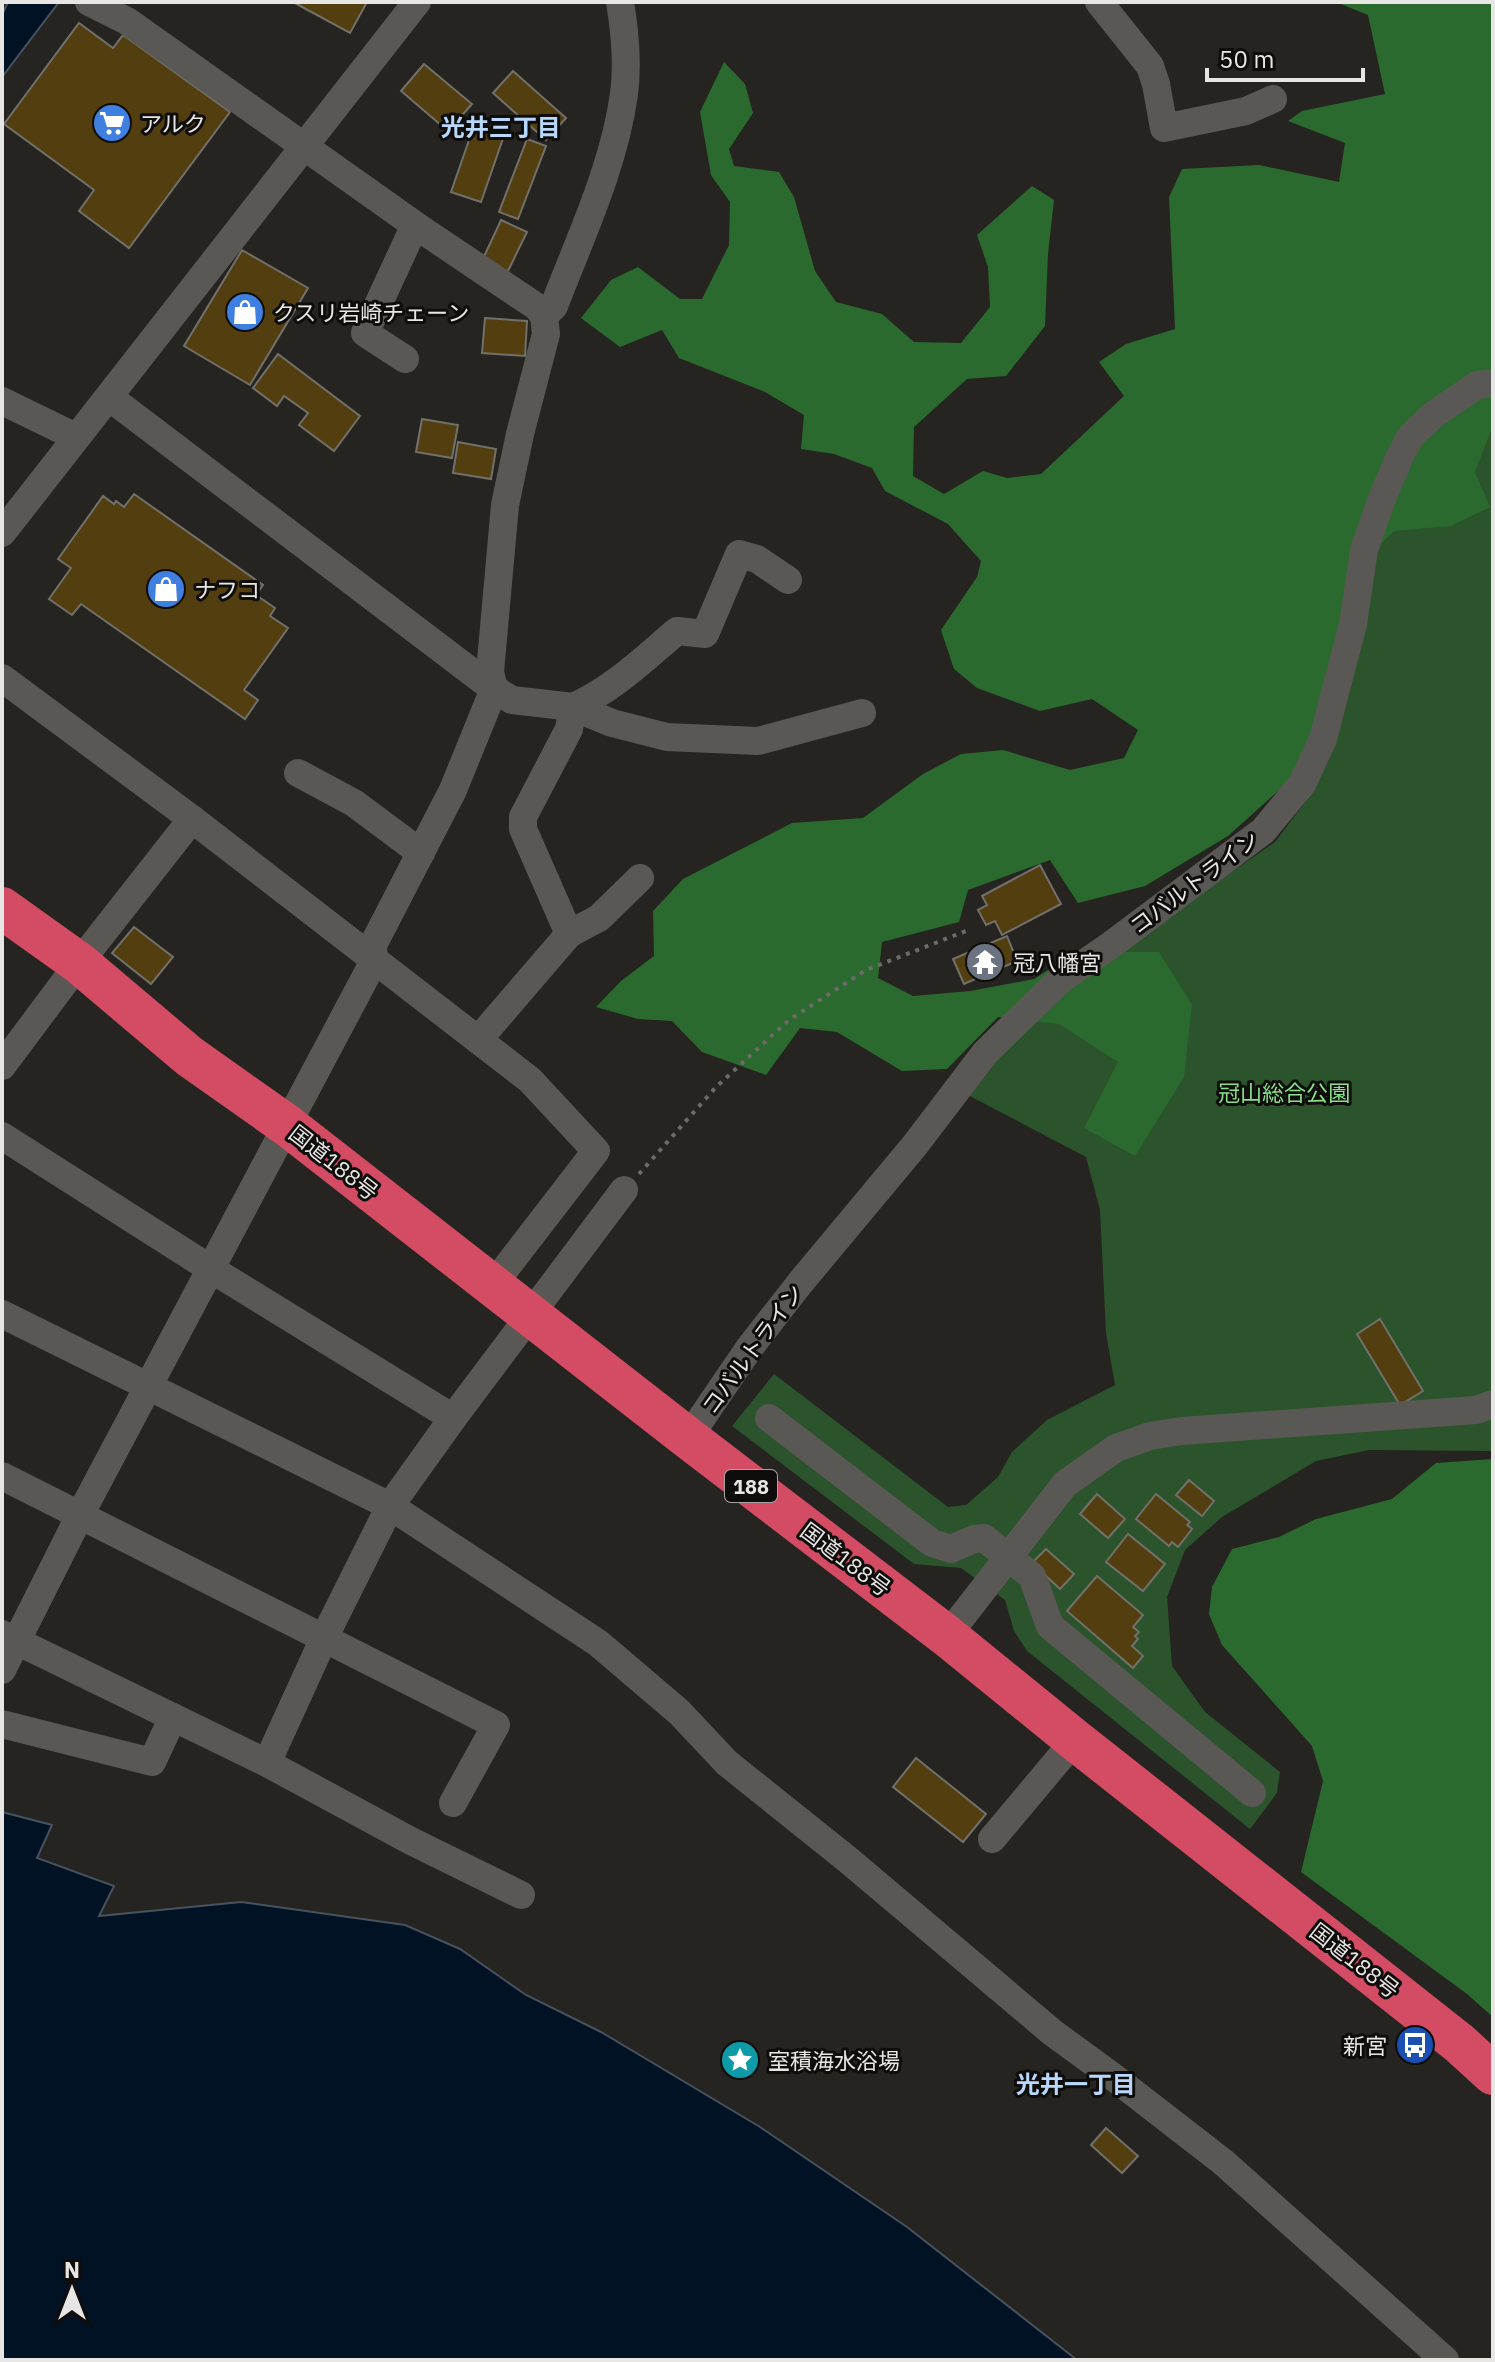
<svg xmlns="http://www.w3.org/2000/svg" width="1495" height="2362" viewBox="0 0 1495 2362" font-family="'IBM Plex Sans','Noto Sans JP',sans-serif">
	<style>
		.green { fill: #2b532c }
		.forest { fill: #2a6a2e }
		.water { fill: #011224; stroke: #46525e; stroke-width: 2 }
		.building { fill: #523e0e; stroke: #72706b; stroke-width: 2 }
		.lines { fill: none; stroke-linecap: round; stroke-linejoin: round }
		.path { stroke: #6d6b68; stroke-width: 4; stroke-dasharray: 4 6; stroke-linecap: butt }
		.minor { stroke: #5a5854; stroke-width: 28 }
		.highway { stroke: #d44c64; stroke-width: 42 }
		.labels { text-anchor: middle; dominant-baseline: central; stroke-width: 6; stroke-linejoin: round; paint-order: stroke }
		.shield { fill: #0e0d0b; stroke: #a7a5a3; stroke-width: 2 }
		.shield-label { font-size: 20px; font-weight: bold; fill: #e8e6e4 }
		.poi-label { font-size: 22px; fill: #e8e6e4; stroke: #0e0d0b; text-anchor: start }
		.street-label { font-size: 22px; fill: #e8e6e4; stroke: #0e0d0b }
		.park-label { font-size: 22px; fill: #89df8a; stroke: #0e0d0b }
		.neighbourhood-label { font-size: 24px; font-weight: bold; fill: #b8d8fb; stroke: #0e0d0b }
	</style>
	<rect width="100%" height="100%" fill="#262420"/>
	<path class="green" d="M 1493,394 L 1493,1451 L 1369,1450 L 1316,1461 L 1222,1517 L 1185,1550 L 1167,1597 L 1172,1666 L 1205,1712 L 1280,1772 L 1277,1793 L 1250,1829 L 1027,1651 L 1014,1631 L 1005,1600 L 961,1568 L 914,1564 L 732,1426 L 774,1374 L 948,1507 L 966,1505 L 998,1477 L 1012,1452 L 1047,1420 L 1115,1385 L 1106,1333 L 1100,1210 L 1086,1157 L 968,1095 L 991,1062 L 1065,988 L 1275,842 L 1306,801 L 1330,744 L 1375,547 Z"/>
	<g class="forest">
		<path d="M 1336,2 L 1493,2 L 1493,425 L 1475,472 L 1490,507 L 1451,526 L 1394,531 L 1354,570 L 1308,764 L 1228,836 L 1145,886 L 1078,903 L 1050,860 L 968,890 L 959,922 L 882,942 L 878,978 L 913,996 L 970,991 L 1034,979 L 1076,952 L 1159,952 L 1192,1005 L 1184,1077 L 1135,1156 L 1084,1128 L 1118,1062 L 1059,1024 L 998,1017 L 947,1069 L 902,1071 L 837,1032 L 800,1028 L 766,1075 L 702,1052 L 672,1021 L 638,1019 L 596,1007 L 621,981 L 654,956 L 653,911 L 683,879 L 792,823 L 863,818 L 923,774 L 961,754 L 1003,750 L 1070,770 L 1124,758 L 1138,730 L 1092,699 L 1040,711 L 977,688 L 954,669 L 941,630 L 977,577 L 981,561 L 948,524 L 885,491 L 872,468 L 834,454 L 801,449 L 804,415 L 765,392 L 679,358 L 662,330 L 620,347 L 581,318 L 611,280 L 638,267 L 680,299 L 702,299 L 729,245 L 730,202 L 711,175 L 700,112 L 724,62 L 745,84 L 753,113 L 729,149 L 734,166 L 779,172 L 794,197 L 815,271 L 836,302 L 882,314 L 914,342 L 961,343 L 990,307 L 988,267 L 977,235 L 1032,186 L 1054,200 L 1048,254 L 1045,326 L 1006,376 L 967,379 L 914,427 L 913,476 L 944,494 L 983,471 L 1007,478 L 1041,474 L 1124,396 L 1099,362 L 1126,344 L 1175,329 L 1169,197 L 1182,169 L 1259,165 L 1339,182 L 1345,143 L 1288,121 L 1302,111 L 1385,94 L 1368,15 Z"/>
		<path d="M 1493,1459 L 1493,2017 L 1467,1994 L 1301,1872 L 1323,1781 L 1312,1746 L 1222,1645 L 1209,1614 L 1212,1587 L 1232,1549 L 1279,1537 L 1316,1519 L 1392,1499 L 1436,1463 Z"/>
	</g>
	<g class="water">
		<path d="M 8,2 L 59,2 L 2,77 L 2,15 Z"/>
		<path d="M 2,1812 L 52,1825 L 37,1858 L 114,1886 L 99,1916 L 241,1902 L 405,1925 L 460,1949 L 526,1995 L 601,2032 L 760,2127 L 907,2227 L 1077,2360 L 2,2360 Z"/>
	</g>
	<g class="building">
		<path d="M 293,2 L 367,2 L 350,33 Z"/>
		<path d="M 79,23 L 113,48 L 123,35 L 230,112 L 129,248 L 79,211 L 94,190 L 4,124 Z"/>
		<path d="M 424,64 L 472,104 L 448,131 L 401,91 Z"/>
		<path d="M 513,71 L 566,118 L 546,140 L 493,93 Z"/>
		<path d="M 477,117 L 507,127 L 481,202 L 451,192 Z"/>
		<path d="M 527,139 L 546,146 L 518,219 L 499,212 Z"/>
		<path d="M 501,220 L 527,232 L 506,275 L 481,263 Z"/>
		<path d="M 242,250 L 308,288 L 250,385 L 184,346 Z"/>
		<path d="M 485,318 L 527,321 L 525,356 L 482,353 Z"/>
		<path d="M 278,354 L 360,416 L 334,451 L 299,425 L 308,413 L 284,396 L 277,406 L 253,388 Z"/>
		<path d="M 422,419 L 458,425 L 452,458 L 416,452 Z"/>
		<path d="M 458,442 L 496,449 L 491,479 L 453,473 Z"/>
		<path d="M 134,494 L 263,585 L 256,595 L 275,608 L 270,616 L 288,628 L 244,690 L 258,700 L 245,719 L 81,604 L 72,615 L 49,599 L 71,568 L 58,559 L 103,496 L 114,504 L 116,501 L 124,507 Z"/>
		<path d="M 1040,865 L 1061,904 L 1002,935 L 995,921 L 986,925 L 978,910 L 987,905 L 982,896 Z"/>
		<path d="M 134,927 L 173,957 L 151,984 L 112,953 Z"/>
		<path d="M 1007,936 L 1017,961 L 964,984 L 953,959 Z"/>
		<path d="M 1380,1319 L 1423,1391 L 1400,1405 L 1357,1334 Z"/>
		<path d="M 1189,1480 L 1214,1501 L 1202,1516 L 1176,1495 Z"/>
		<path d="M 1097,1494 L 1125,1519 L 1108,1538 L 1080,1514 Z"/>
		<path d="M 1156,1494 L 1190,1522 L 1187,1525 L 1192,1529 L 1178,1547 L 1172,1542 L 1169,1546 L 1136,1519 Z"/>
		<path d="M 1128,1534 L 1165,1564 L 1143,1591 L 1106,1562 Z"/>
		<path d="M 1046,1549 L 1074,1574 L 1060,1589 L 1032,1563 Z"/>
		<path d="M 1097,1576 L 1143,1615 L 1133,1627 L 1139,1632 L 1135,1636 L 1138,1639 L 1132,1646 L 1143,1656 L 1133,1668 L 1067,1611 Z"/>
		<path d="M 916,1758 L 986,1814 L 963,1842 L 893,1787 Z"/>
		<path d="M 1106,2128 L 1138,2156 L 1122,2173 L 1091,2145 Z"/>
	</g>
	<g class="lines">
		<path class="path" d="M 639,1174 L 716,1087 L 789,1020 L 866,970 L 966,931"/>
		<g class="minor">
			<path d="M 1099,2 L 1150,66 L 1156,84 L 1164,128 L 1246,111 L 1273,99"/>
			<path d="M 544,316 L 554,306 C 580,238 614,167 624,94 C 628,64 625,32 620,2"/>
			<path d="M 405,359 L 365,333 L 415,225"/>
			<path d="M 109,397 L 494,689 L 512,700 L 573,707 L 612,723 L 667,737 L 758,741 L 862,713"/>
			<path d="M 2,401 L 76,437"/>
			<path d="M 2,533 L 417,2"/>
			<path d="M 2,678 L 192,819 L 530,1080 L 596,1151 L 492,1286"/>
			<path d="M 298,773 L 354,803 L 421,853"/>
			<path d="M 569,934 L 523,829 L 523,817 L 569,729 L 573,707 C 612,690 644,659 677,631 L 705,634 L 739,554 L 757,559 L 788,580"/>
			<path d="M 478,1040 L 569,934 L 599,918 L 640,878"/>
			<path d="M 2,1066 L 79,963 L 192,819"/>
			<path d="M 2,1136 L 211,1269 L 453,1418"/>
			<path d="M 2,1314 L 390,1506 L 598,1643 L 679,1712 L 727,1763 L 847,1859 L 1053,2033 L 1112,2076 L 1223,2162 L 1445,2360"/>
			<path d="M 769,1418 L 932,1543 L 951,1549 L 974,1539 L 984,1538 L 1032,1576 L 1050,1626 L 1252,1793"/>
			<path d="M 688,1438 L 750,1347 L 800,1283 L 915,1145 L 985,1053 L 1060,980 L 1111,945 L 1263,831 L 1302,784 L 1323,739 L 1353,624 L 1364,550 L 1381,501 L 1400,456 L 1410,437 L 1433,415 L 1477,385 L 1493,383"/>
			<path d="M 2,1476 L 496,1725 L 453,1803"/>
			<path d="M 2,1634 L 267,1763 L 411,1841 L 521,1895"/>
			<path d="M 947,1636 L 1065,1484 L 1116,1448 L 1150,1436 L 1182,1431 L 1476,1410 L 1493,1404"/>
			<path d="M 2,1670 L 80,1515 L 374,961 L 373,945 L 453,790 L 494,689 L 490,672 L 505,505 L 520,434 L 546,334 L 544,316 L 537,307 L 415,225 L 127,21 L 89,2"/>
			<path d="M 2,1724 L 152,1762 L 173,1717"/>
			<path d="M 267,1763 L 324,1638 L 390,1506 L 453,1418 L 624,1190"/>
			<path d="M 992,1839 L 1075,1740"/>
		</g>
		<path class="highway" d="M 2,908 L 79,963 L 189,1056 L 288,1126 L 688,1438 L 947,1636 L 1075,1740 L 1459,2043 L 1493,2074"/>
	</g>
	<defs>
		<g id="supermarket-disc" transform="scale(2)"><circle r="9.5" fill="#3f7fe0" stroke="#0e0d0b"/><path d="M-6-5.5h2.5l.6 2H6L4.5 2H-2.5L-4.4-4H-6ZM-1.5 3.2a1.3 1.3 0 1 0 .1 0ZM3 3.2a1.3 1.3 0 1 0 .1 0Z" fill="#fff"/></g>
		<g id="shop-disc" transform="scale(2)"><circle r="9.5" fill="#3f7fe0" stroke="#0e0d0b"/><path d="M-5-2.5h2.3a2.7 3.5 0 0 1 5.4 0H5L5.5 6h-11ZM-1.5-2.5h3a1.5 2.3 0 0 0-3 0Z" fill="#fff"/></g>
		<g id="temple-disc" transform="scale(2)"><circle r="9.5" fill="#6b7280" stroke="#0e0d0b"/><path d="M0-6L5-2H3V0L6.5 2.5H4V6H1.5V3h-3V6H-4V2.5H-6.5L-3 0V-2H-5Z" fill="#fff"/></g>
		<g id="bus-disc" transform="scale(2)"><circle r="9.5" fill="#1a4fb4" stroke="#0e0d0b"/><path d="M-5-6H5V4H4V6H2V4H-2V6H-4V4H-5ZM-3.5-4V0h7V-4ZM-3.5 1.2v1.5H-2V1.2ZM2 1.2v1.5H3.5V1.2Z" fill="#fff"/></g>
		<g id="sight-disc" transform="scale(2)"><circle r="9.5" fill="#0f9aa8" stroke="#0e0d0b"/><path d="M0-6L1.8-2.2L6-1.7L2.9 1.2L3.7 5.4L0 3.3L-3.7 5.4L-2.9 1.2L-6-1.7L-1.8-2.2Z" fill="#fff"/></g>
	</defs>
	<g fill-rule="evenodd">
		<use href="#supermarket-disc" x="112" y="123"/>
		<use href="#shop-disc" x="245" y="312"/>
		<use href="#shop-disc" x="166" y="589"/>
		<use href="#temple-disc" x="985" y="962"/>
		<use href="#bus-disc" x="1415" y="2045"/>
		<use href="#sight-disc" x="740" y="2060"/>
	</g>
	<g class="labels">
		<rect class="shield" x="725" y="1470" width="52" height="32" rx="6"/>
		<g class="shield-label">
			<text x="751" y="1486">188</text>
		</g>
		<g class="poi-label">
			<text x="140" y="123">アルク</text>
			<text x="273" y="312">クスリ岩崎チェーン</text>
			<text x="194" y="589">ナフコ</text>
			<text x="1013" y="962">冠八幡宮</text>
			<text x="1387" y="2045" text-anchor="end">新宮</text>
			<text x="768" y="2060">室積海水浴場</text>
		</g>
		<g class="street-label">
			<text transform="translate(1194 882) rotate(-37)">コバルトライン</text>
			<text transform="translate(334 1162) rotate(38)">国道188号</text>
			<text transform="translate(752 1349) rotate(-54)">コバルトライン</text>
			<text transform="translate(846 1559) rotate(37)">国道188号</text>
			<text transform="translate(1355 1960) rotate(38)">国道188号</text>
		</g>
		<g class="park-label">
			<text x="1284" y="1092">冠山総合公園</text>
		</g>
		<g class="neighbourhood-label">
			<text x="501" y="127">光井三丁目</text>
			<text x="1076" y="2084">光井一丁目</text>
		</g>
	</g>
	<rect width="1495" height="2362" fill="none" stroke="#e8e6e4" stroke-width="8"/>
	<g transform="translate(72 2290)" stroke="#0e0d0b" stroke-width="6" paint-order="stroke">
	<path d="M0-6L14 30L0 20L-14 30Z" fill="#e8e6e4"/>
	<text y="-12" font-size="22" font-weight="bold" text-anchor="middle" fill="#e8e6e4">N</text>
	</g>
	<path d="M1207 68v12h156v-12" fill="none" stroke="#e8e6e4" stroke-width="4"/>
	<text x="1219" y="68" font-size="24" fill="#e8e6e4" stroke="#0e0d0b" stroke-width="6" paint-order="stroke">50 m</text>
</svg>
